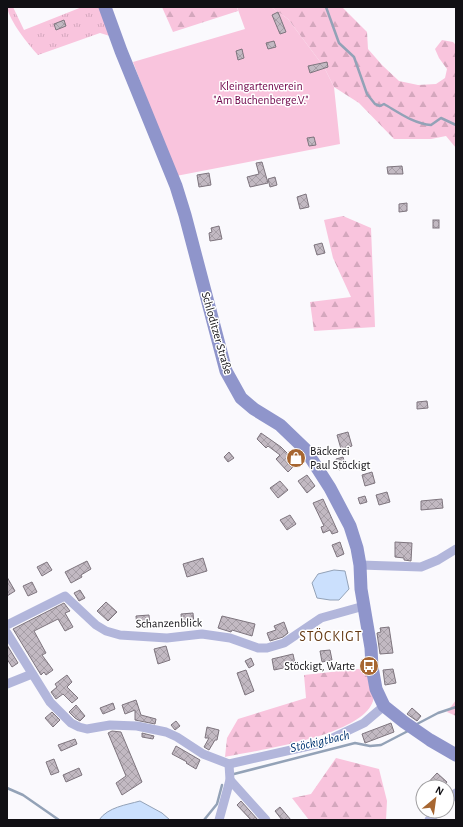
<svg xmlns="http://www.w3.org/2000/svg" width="463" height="827" viewBox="0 0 463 827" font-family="'Alegreya Sans',sans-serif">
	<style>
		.grass { fill: url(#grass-tufts) }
		.forest { fill: url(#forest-firs) }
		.garden { fill: #f9c4dd }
		.water { fill: #cbe0fd; stroke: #93a2b7 }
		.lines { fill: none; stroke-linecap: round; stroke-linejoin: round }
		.stream { stroke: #93a2b7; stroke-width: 2.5 }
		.building { fill: url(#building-cross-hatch); stroke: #7e757e }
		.street { stroke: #b2b6db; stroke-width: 9 }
		.secondary { stroke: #8f95cb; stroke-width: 13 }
		.labels { text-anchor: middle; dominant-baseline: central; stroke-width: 3; stroke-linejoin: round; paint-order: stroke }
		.park-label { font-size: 12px; fill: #6f054a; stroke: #fff }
		.street-label { font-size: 12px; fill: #111014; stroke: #fff }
		.poi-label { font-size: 12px; fill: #111014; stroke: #fff; text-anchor: start }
		.water-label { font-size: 13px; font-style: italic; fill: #003471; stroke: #fff }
		.quarter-label { font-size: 14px; letter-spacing: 1px; fill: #643812; stroke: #fff }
	</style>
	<defs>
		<pattern id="grass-tufts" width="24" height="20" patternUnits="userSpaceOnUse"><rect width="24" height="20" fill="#f9c4dd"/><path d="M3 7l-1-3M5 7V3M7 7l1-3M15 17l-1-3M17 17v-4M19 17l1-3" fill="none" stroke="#d4a7bd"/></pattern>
		<pattern id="forest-firs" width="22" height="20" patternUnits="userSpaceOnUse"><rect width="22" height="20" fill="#f9c4dd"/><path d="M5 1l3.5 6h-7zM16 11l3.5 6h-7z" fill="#d4a7bd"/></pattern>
		<pattern id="building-cross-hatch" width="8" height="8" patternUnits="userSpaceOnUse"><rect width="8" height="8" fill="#c2b9c2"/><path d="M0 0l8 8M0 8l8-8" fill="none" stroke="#a69ea6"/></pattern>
	</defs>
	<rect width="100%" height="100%" fill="#faf9fd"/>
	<path class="grass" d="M 7,7 L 13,7 L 24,30 L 82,7 L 102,7 L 110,36 L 100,33 L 38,55 C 28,44 10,22 7,7 Z"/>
	<g class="forest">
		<path d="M 162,7 L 237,7 L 238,11 L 173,32 Z"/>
		<path d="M 271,7 L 342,7 L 367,32 L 368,49 L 382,65 L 399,81 L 418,85 L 436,84 L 445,78 L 447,69 L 439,58 L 435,49 L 442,40 L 453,42 L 456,45 L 456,148 L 446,136 L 431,139 L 394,139 L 359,103 L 334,87 L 324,67 L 288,19 Z"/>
		<path d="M 343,216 L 371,228 L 375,327 L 314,331 L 310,302 L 351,297 L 333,258 L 324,220 Z"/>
		<path d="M 367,668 C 369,676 375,695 373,701 C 362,736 258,750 225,757 L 227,738 L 238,719 L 306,698 L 304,675 Z"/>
		<path d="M 456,700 L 456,716 L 447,712 Z"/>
		<path d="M 336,758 L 379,769 L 387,801 L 386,820 L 309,820 L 292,798 L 311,794 Z"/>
	</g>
	<path class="garden" d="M 237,7 L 271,7 L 288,19 L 324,67 L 334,87 L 340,144 L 176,176 L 133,62 L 245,29 Z"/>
	<g class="water">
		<path d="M 334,570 L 345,571 L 349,589 L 339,600 L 330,600 L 317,598 L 312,583 L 318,574 Z"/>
		<path d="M 140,801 L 162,813 L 170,820 L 99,820 C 108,807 126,805 140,801 Z"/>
	</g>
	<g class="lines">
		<g class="stream">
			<path d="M 326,7 L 339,43 L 354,57 L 367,94 L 375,104 L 380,106 L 384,104 C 398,112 414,124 431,125 L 441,118 L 456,125"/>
			<path d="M 417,724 L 438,713 L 456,707"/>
			<path d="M 234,774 L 355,743 L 370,746 L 381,745 L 408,731"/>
			<path d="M 7,788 L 23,795 L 59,820"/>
			<path d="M 204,820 L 217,804 L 222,785"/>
		</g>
	</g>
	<g class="building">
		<path d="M 278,12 L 286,32 L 280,34 L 272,15 Z"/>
		<path d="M 64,20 L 66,26 L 56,30 L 54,24 Z"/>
		<path d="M 274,41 L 276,47 L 268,49 L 266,43 Z"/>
		<path d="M 242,49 L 244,58 L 238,60 L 236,51 Z"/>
		<path d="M 327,62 L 328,67 L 310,73 L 308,66 Z"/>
		<path d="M 314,137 L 316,145 L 309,146 L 307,138 Z"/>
		<path d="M 262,162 L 268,183 L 250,187 L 247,177 L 259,174 L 256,163 Z"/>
		<path d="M 402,166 L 403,174 L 388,174 L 387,167 Z"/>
		<path d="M 209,173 L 211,185 L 199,187 L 197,175 Z"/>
		<path d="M 275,177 L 277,185 L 270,187 L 268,179 Z"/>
		<path d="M 306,194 L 309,207 L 300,209 L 297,197 Z"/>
		<path d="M 407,203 L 407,211 L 399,212 L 399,204 Z"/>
		<rect x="433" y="220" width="6" height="8"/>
		<path d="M 219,226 L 222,239 L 210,241 L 209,233 L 212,232 L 211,228 Z"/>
		<path d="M 322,243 L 325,253 L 317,255 L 314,245 Z"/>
		<path d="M 427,401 L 428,408 L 417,409 L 417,402 Z"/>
		<path d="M 348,432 L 352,446 L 341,449 L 337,435 Z"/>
		<path d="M 261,433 L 281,447 L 297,463 L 288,472 L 276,459 L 280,455 L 268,446 L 266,448 L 257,439 Z"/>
		<path d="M 229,452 L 234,458 L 228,462 L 224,457 Z"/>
		<path d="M 343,457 L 346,468 L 339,470 L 336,459 Z"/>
		<path d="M 372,472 L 375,483 L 365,486 L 362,475 Z"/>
		<path d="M 307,475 L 315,486 L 307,493 L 298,481 Z"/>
		<path d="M 280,481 L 288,490 L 278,498 L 270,488 Z"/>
		<path d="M 387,492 L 390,502 L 379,505 L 376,495 Z"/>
		<path d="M 365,496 L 367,502 L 360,504 L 358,498 Z"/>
		<path d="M 323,499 L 338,532 L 332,534 L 330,530 L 323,533 L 321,527 L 324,526 L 313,503 Z"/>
		<path d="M 442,499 L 443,508 L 421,510 L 421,501 Z"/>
		<path d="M 290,515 L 296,524 L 287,530 L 280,520 Z"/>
		<path d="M 340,542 L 344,554 L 337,557 L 332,545 Z"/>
		<path d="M 395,542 L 412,543 L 411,561 L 404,560 L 404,558 L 395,557 Z"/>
		<path d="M 203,558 L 207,571 L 187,577 L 183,564 Z"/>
		<path d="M 87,561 L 91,569 L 81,575 L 82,577 L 71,583 L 65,572 Z"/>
		<path d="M 47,562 L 52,570 L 42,576 L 37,567 Z"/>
		<path d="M 7,577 L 15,591 L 7,596 Z"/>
		<path d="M 32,582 L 37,592 L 28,596 L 23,586 Z"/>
		<path d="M 80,590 L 85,598 L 79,601 L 74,593 Z"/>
		<path d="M 106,602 L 117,612 L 108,621 L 97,611 Z"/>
		<path d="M 64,603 L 70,611 L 65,613 L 73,627 L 65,631 L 58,619 L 34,631 L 46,653 L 42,655 L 53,670 L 46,675 L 44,672 L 41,675 L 13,629 Z"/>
		<path d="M 193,613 L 194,624 L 182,625 L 181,614 Z"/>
		<path d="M 149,615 L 150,626 L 137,628 L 136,616 Z"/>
		<path d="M 222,616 L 255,624 L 252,636 L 232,630 L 231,632 L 218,628 Z"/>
		<path d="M 284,622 L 288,633 L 283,637 L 270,641 L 267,633 L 276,630 L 274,626 Z"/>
		<path d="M 389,627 L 393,653 L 380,654 L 377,633 L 381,632 L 380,628 Z"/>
		<path d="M 7,645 L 18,663 L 12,667 L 7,659 Z"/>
		<path d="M 166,646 L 170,660 L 158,664 L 154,649 Z"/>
		<path d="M 330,650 L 332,660 L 322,662 L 320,651 Z"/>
		<path d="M 293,654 L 296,668 L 289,670 L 288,667 L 274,670 L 272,659 Z"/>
		<path d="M 251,658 L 254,665 L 249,668 L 245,661 Z"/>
		<path d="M 393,669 L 396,683 L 385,685 L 383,670 Z"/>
		<path d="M 246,670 L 254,691 L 245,695 L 237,673 Z"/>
		<path d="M 67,675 L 72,682 L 67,687 L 78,698 L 72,703 L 63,694 L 56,699 L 51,692 L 57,687 L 55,684 Z"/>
		<path d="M 136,700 L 141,715 L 156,719 L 155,724 L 135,720 L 135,710 L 125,714 L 122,705 Z"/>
		<path d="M 113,703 L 115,709 L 103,714 L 100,708 Z"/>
		<path d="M 76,705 L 85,716 L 80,721 L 75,718 L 69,712 Z"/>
		<path d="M 412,708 L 421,716 L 417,721 L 407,714 Z"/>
		<path d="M 52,712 L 60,720 L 53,727 L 45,718 Z"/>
		<path d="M 176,721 L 180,726 L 175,730 L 171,725 Z"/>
		<path d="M 391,723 L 394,732 L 365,743 L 362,734 Z"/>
		<path d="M 207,727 L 219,730 L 217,740 L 215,740 L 209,750 L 204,747 L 209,738 L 205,738 Z"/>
		<path d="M 112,731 L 121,732 L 142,782 L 122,795 L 116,783 L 126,776 L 108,733 Z"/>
		<path d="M 142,733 L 154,736 L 153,739 L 142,737 Z"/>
		<path d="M 75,739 L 77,744 L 61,751 L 58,745 Z"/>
		<path d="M 176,746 L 200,760 L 196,769 L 186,763 L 187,762 L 172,754 Z"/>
		<path d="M 54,759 L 59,772 L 51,775 L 46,762 Z"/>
		<path d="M 79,768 L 82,775 L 66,782 L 63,775 Z"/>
		<path d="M 437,773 L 447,782 L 443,787 L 424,787 Z"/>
		<path d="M 241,801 L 258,820 L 251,820 L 237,805 Z"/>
		<path d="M 280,807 L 291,820 L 282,820 L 275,811 Z"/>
	</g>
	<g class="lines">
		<g class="street">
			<path d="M 360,565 L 421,567 L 438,560 L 456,549"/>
			<path d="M 7,625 L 65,596 L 96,625 L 106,631 L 120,635 L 167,638 L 202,634 L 230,638 L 258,648 L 267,648 L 284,643 L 321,618 L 364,606"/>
			<path d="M 7,633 L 50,702 L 71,723 L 79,727 L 87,729 L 110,725 L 137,726 L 166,732 L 177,737 L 203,754 L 229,764 L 322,743 L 364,723 L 384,706"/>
			<path d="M 7,684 L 32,674"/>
			<path d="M 230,780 L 266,820"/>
			<path d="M 447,802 L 456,793"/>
			<path d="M 219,820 L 230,780 L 229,764"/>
			<path d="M 429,820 L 438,811"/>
		</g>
		<path class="secondary" d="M 105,7 L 121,51 L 176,186 L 185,215 L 226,371 L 241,398 L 254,409 L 280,425 L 305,449 L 330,488 L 350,526 L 357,548 L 360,565 L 361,589 L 371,648 L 372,667 L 376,689 L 384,706 L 404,722 L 430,740 L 456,755"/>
	</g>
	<defs>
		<g id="shop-disc" transform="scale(1)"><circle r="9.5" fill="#a76631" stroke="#fff"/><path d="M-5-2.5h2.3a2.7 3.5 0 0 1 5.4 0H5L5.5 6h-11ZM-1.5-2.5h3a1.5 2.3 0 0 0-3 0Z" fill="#fff"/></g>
		<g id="bus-disc" transform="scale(1)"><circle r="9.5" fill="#a76631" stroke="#fff"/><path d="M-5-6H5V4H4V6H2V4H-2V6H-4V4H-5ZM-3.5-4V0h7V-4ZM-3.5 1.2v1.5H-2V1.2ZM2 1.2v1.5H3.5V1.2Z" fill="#fff"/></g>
	</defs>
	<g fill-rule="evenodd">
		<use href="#shop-disc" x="296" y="458"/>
		<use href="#bus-disc" x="369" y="666"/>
	</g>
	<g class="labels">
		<g class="park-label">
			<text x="261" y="86">Kleingartenverein<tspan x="261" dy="14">"Am Buchenberge.V."</tspan></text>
		</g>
		<g class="street-label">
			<text transform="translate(217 333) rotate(74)">Schloditzer Straße</text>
			<text transform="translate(169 623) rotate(-1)">Schanzenblick</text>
		</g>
		<g class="poi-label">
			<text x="310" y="451">Bäckerei<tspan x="310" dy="14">Paul Stöckigt</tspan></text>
			<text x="355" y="666" text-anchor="end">Stöckigt, Warte</text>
		</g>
		<g class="water-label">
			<text transform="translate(320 742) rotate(-13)">Stöckigtbach</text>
		</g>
		<g class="quarter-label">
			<text x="331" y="637">STÖCKIGT</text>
		</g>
	</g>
	<rect width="463" height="827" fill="none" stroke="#111014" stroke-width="16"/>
	<g transform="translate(435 799) rotate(29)"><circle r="19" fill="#ffffff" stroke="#a09fa1"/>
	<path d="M0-3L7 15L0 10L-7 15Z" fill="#a76631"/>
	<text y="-6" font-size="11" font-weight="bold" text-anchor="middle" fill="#111014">N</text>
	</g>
</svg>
